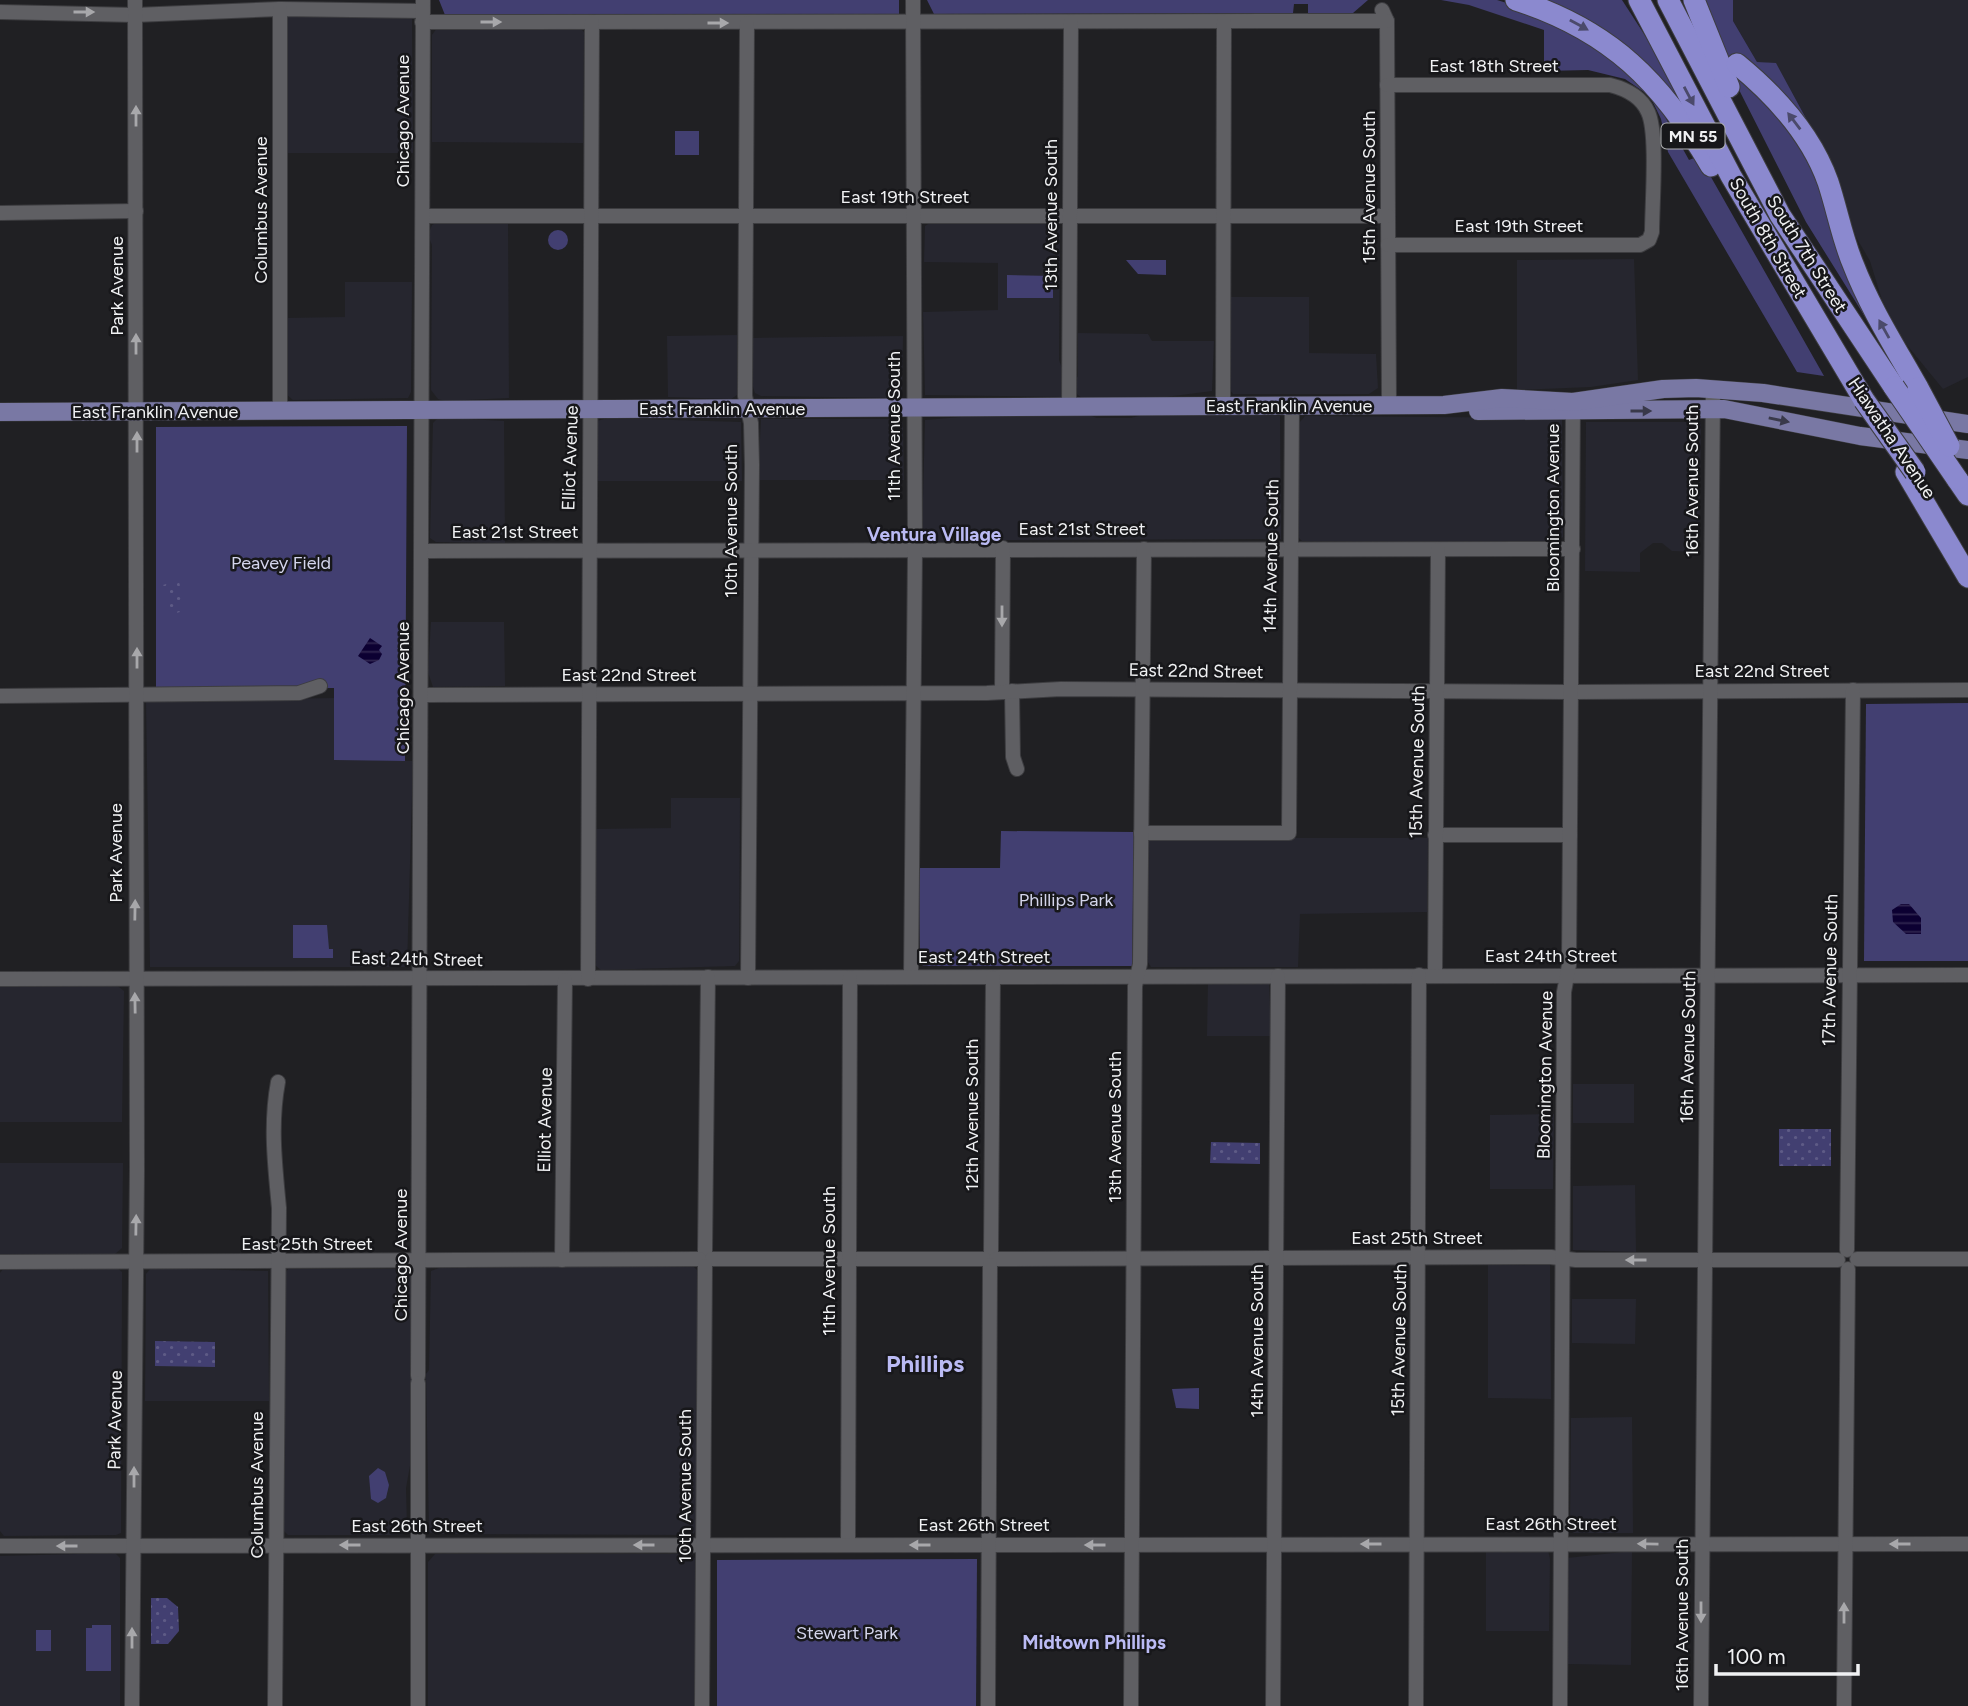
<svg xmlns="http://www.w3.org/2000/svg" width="1968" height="1706" viewBox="0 0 1968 1706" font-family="Figtree,sans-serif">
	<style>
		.built { fill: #26262f }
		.green { fill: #423f71 }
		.garden { fill: url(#garden-dots) }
		.water { fill: url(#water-rules) }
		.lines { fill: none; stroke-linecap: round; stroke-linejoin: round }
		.minor-casing { stroke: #3d3d40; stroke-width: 16 }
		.major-casing { stroke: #3d3d40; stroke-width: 19 }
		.highway-casing { stroke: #3d3d40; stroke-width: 23 }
		.minor { stroke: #5f5f63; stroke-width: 14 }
		.major { stroke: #7978a4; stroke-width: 18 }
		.highway { stroke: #8b89cf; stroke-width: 21 }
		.highway-bridge-casing { stroke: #3d3d40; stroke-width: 23; stroke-linecap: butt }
		.highway-bridge { stroke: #8b89cf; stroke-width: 21 }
		.oneway { fill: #a8a8ab }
		.oneway2 { fill: #4b4a6b }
		.oneway3 { fill: #39394a }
		.labels { text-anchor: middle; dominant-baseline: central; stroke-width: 5; stroke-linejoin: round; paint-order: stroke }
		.shield { fill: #17171a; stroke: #afb0b2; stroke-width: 2 }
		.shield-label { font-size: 16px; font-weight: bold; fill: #f0f1f3 }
		.street-label { font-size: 18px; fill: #f0f1f3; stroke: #17171a }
		.park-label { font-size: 18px; fill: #d4d5ec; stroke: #17171a }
		.neighbourhood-label { font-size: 19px; font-weight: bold; fill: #bbbbf4; stroke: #17171a }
		.district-label { font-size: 24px; font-weight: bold; fill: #bbbbf4; stroke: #17171a }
	</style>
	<defs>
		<pattern id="garden-dots" width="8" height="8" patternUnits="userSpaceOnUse" patternTransform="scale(1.75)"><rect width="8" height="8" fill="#423f71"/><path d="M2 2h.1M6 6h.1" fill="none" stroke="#5e5b86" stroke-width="1.8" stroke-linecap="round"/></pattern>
		<pattern id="water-rules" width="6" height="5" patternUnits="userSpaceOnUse" patternTransform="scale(1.75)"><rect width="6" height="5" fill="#0c0032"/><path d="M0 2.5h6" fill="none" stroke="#302650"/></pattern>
	</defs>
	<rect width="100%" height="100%" fill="#202023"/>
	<g class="built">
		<path d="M 1733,0 L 1968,0 L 1968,377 L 1943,389 L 1902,339 L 1882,300 L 1870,261 L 1856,237 L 1833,167 L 1776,64 L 1757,62 L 1733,21 Z"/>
		<path d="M 289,16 L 412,18 L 413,153 L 284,153 L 285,18 Z"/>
		<path d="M 437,28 L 581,29 L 584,32 L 583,143 L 432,142 L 432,35 Z"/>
		<path d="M 438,222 L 508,222 L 509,398 L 445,401 L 438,399 L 431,390 L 432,245 L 428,235 L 432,225 Z"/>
		<path d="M 1055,223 L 1060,230 L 1059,360 L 1064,374 L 1061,397 L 925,395 L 923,312 L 998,310 L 998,263 L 924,262 L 925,226 L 930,223 Z"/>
		<path d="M 1634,259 L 1638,380 L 1591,387 L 1517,390 L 1517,260 Z"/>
		<path d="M 345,282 L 412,282 L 411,392 L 408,398 L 293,400 L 285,393 L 285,318 L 345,317 Z"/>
		<path d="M 1231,297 L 1309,297 L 1309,353 L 1376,354 L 1378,388 L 1369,394 L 1233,394 L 1230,390 Z"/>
		<path d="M 1078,333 L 1148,334 L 1152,341 L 1214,341 L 1212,391 L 1158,398 L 1082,398 L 1074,392 L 1074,382 L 1078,376 Z"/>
		<path d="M 737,335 L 737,395 L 731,399 L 668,397 L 667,336 Z"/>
		<path d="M 903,336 L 902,392 L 896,398 L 761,396 L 755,393 L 753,387 L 752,338 Z"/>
		<path d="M 1150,413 L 1280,416 L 1281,539 L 1007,540 L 992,543 L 928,542 L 922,537 L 925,420 L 996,414 L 1086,414 L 1097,418 L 1131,418 Z"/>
		<path d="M 1305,416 L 1562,418 L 1563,537 L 1557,542 L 1302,541 L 1297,536 L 1299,423 Z"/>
		<path d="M 451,418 L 504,421 L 505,543 L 436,542 L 430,538 L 433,423 L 438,418 Z"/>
		<path d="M 607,418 L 741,422 L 742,481 L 595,481 L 597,421 Z"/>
		<path d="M 761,419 L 899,419 L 903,424 L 904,480 L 758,480 Z"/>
		<path d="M 1586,422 L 1701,422 L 1699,552 L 1672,551 L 1662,543 L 1653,543 L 1640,553 L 1640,572 L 1585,571 Z"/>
		<path d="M 431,622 L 504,622 L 505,686 L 433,687 L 428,672 Z"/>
		<path d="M 334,698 L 334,759 L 413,761 L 407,967 L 150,967 L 146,701 Z"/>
		<path d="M 671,798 L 740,798 L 739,961 L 735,966 L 601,970 L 596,966 L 593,829 L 671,828 Z"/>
		<path d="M 1151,838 L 1428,838 L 1427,912 L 1300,914 L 1298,967 L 1151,967 L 1146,959 L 1147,844 Z"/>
		<path d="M 1208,981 L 1269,984 L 1271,1036 L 1207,1036 Z"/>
		<path d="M 115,984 L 124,991 L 122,1122 L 0,1122 L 0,985 Z"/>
		<rect x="1573" y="1084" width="61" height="39"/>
		<path d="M 1554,1114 L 1553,1189 L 1490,1189 L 1490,1115 Z"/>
		<path d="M 0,1163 L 123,1163 L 122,1248 L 115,1254 L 0,1254 Z"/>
		<path d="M 1635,1185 L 1636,1252 L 1573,1250 L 1573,1186 Z"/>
		<path d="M 1488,1263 L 1550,1263 L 1551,1399 L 1488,1398 Z"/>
		<path d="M 693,1266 L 699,1272 L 697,1528 L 693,1535 L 435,1534 L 429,1532 L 426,1374 L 429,1370 L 431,1271 L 439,1268 Z"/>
		<path d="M 116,1267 L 122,1272 L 121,1533 L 116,1535 L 4,1536 L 0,1531 L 0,1273 L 4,1268 Z"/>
		<path d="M 151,1268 L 268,1271 L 269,1401 L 145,1401 L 146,1274 Z"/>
		<path d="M 288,1269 L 403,1269 L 411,1277 L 413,1449 L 406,1488 L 407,1526 L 401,1535 L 288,1535 L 282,1529 L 284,1275 Z"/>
		<path d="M 1572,1299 L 1636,1299 L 1635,1344 L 1572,1343 Z"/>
		<path d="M 1632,1417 L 1633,1533 L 1573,1533 L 1570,1529 L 1571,1418 Z"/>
		<path d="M 1539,1548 L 1548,1550 L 1550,1559 L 1549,1631 L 1486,1631 L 1486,1551 L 1530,1552 Z"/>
		<path d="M 1632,1551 L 1631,1665 L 1567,1664 L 1567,1558 Z"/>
		<path d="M 115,1553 L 120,1558 L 120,1706 L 0,1706 L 0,1556 Z"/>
		<path d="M 435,1554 L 690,1554 L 697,1560 L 696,1706 L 428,1706 L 428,1562 Z"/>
	</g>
	<g class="green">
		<path d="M 439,0 L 899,0 L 899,16 L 445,15 Z"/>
		<path d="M 927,0 L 1368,0 L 1353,13 L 1308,13 L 1308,4 L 1294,4 L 1293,13 L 934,14 Z"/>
		<path d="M 1441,0 L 1497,0 L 1526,9 L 1592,40 L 1654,97 L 1689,160 L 1699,156 L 1824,376 L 1797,372 L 1668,152 L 1661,119 L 1650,96 L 1625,79 L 1588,70 L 1544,71 L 1544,30 L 1469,5 Z"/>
		<path d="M 1543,0 L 1622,0 L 1655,51 L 1686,113 Z"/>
		<path d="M 1699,0 L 1733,0 L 1733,21 L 1757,62 L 1776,63 L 1808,122 L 1783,92 L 1755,66 L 1759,91 L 1804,145 L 1877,336 L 1806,222 L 1731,74 Z"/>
		<rect x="675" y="131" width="24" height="24"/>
		<circle cx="558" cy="240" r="10"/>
		<path d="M 1126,260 L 1166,260 L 1166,275 L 1138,274 Z"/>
		<path d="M 1007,275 L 1053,276 L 1053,298 L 1007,298 Z"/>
		<path d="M 407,426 L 405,761 L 334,760 L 334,688 L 156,688 L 156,427 Z"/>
		<path d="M 1968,703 L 1968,961 L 1864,961 L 1866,704 Z"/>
		<path d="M 1001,831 L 1134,832 L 1132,966 L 923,966 L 920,962 L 919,868 L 1000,868 Z"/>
		<path d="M 293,925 L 327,925 L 329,949 L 333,949 L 333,958 L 293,958 Z"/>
		<path d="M 1199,1388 L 1199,1409 L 1176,1408 L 1172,1389 Z"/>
		<path d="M 378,1468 L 385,1472 L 389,1485 L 386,1498 L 378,1503 L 371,1499 L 369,1476 Z"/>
		<path d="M 977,1559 L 976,1706 L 717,1706 L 717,1560 Z"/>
		<path d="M 92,1625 L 111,1625 L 111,1671 L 86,1671 L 86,1628 L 92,1628 Z"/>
		<rect x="36" y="1630" width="15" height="21"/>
	</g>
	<g class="garden">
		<path d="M 179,580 L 184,611 L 172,614 L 163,585 Z"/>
		<rect x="1779" y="1129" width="52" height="37"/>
		<path d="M 1211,1142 L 1260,1143 L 1260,1164 L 1210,1163 Z"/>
		<path d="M 155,1341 L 215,1342 L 215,1367 L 155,1366 Z"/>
		<path d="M 151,1598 L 167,1598 L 178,1607 L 179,1631 L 168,1644 L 151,1644 Z"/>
	</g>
	<g class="water">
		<path d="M 370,638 L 382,646 L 379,650 L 382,654 L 379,660 L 370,664 L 358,656 Z"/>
		<path d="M 1901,904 L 1909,904 L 1921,918 L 1921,934 L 1906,934 L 1893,922 L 1892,910 Z"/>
	</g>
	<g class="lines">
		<g class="minor-casing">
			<g id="minor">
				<path d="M 1382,10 L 1387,21 L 1389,405"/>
				<path d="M 0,12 L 135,15 L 280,9 L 423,11"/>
				<path d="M 422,22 L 1387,21"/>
				<path d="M 747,23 L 745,396 L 751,423 L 752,465 L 748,978"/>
				<path d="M 1387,85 L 1610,85 C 1626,89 1641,96 1648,112 C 1658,133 1652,205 1652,232 L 1649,240 L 1640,245 L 1388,245"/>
				<path d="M 0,213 L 136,211"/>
				<path d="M 423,216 L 1388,216"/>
				<path d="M 1223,406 L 1224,22"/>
				<path d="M 1069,407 L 1071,22"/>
				<path d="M 280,411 L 280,9"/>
				<path d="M 423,551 L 1573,549"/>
				<path d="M 1002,691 L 1003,548"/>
				<path d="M 1012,691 L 1013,757 L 1017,769"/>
				<path d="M 423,695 L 987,693 L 1061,689 L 1572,692 L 1968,690"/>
				<path d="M 0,696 L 299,693 L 320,686"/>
				<path d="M 1141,833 L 1289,833 L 1292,406"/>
				<path d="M 1435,835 L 1570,835"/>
				<path d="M 1435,975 L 1438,550"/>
				<path d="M 911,977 L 915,551 L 913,0"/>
				<path d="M 0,979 L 1968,975"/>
				<path d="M 588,979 L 592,22"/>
				<path d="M 1847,1250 L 1853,690"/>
				<path d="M 705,1252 L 708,977"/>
				<path d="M 991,1252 L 993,978"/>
				<path d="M 712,1259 L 984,1259"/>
				<path d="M 996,1259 L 1551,1257 L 1576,1260 L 1838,1260"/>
				<path d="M 1857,1259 L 1968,1259"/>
				<path d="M 562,1260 L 565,980"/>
				<path d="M 0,1262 L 699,1259"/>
				<path d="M 418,1376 L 423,0"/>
				<path d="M 848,1545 L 850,978"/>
				<path d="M 0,1546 L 1968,1544"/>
				<path d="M 132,1706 L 137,1170 L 135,0"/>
				<path d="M 275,1706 L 279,1208 C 275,1165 270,1125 278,1082"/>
				<path d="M 418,1706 L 418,1383"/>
				<path d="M 702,1706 L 705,1266"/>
				<path d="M 988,1706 L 990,1265"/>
				<path d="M 1131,1706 L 1135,986 L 1140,964 L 1144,549"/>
				<path d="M 1273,1706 L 1278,976"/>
				<path d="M 1416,1706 L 1419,975"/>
				<path d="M 1560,1706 L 1564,992 L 1569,965 L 1573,403"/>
				<path d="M 1701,1706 L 1713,389"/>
				<path d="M 1844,1706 L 1848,1269"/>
			</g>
		</g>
		<g class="major-casing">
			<g id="major">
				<path d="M 1478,411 L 1724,409 L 1860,436 L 1968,450"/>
				<path d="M 0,412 L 1444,405 L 1502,398 L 1573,402 L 1663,389 L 1696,388 L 1763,393 L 1968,424"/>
			</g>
		</g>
		<g class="highway-casing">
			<g id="highway">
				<path d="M 1516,0 C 1610,30 1662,82 1711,166"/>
				<path d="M 1639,0 L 1731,176 L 1864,400"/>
				<path d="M 1668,0 L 1780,215 L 1894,387"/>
				<path d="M 1694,0 L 1729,87"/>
				<path d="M 1737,64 C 1776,96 1811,134 1828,182 C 1837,209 1842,238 1853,264 C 1870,308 1895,347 1918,388"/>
				<path d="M 1906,472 L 1968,577"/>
				<path d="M 1957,479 L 1968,495"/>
			</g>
		</g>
		<use href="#minor" class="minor"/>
		<use href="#major" class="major"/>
		<use href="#highway" class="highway"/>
		<g class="highway-bridge-casing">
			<g id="highway-bridge">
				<path d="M 1894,387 L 1957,479"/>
				<path d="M 1918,388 L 1949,446"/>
				<path d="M 1864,400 L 1915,472"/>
			</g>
		</g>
		<use href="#highway-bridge" class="highway-bridge"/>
	</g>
	<defs><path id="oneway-solid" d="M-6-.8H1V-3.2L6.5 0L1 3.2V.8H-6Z" transform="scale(1.75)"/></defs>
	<g class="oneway">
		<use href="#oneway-solid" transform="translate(84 12)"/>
		<use href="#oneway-solid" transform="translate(491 22)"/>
		<use href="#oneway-solid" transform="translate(718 23)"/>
		<use href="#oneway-solid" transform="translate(136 116) rotate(-90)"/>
		<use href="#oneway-solid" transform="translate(136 344) rotate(-90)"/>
		<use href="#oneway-solid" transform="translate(137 442) rotate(-90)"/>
		<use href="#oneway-solid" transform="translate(1002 616) rotate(90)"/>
		<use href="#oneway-solid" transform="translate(137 658) rotate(-90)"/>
		<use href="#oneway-solid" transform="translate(135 910) rotate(-89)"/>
		<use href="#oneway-solid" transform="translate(135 1003) rotate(-91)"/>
		<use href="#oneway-solid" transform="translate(136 1225) rotate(-89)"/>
		<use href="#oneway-solid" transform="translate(1636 1260) rotate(-180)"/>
		<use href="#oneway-solid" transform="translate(134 1477) rotate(-90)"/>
		<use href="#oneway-solid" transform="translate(1371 1544) rotate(180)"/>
		<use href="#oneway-solid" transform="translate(1648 1544) rotate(-179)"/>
		<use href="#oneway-solid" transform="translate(1900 1544) rotate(180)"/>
		<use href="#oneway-solid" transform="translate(350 1545) rotate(180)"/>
		<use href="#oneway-solid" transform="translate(644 1545) rotate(180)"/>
		<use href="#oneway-solid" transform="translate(920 1545) rotate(180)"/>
		<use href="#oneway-solid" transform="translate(1095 1545) rotate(-180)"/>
		<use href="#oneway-solid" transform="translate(67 1546) rotate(180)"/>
		<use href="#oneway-solid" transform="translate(1701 1612) rotate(90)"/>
		<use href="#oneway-solid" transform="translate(1844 1613) rotate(-90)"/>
		<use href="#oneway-solid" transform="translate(132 1638) rotate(-90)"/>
	</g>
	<g class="oneway2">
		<use href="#oneway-solid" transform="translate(1579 25) rotate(29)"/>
		<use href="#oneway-solid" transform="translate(1689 96) rotate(62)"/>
		<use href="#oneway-solid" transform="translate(1794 121) rotate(-127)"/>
		<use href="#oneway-solid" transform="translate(1884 329) rotate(-119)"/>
	</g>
	<g class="oneway3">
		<use href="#oneway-solid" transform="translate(1641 411)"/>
		<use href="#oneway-solid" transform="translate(1779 420) rotate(12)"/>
	</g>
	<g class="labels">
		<rect class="shield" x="1661.5" y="123.5" width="63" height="25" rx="5"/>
		<g class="shield-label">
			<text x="1693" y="136">MN 55</text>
		</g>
		<g class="street-label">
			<text x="1494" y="66">East 18th Street</text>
			<text transform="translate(403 121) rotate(-90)">Chicago Avenue</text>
			<text transform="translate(1369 187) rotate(-90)">15th Avenue South</text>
			<text x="905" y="197">East 19th Street</text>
			<text transform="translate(261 210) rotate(-90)">Columbus Avenue</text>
			<text transform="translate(1051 215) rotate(-90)">13th Avenue South</text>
			<text x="1519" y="226">East 19th Street</text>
			<text transform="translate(1768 238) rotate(60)">South 8th Street</text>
			<text transform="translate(1807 254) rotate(58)">South 7th Street</text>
			<text transform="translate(117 286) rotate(-90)">Park Avenue</text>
			<text x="1289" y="406">East Franklin Avenue</text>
			<text x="722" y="409">East Franklin Avenue</text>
			<text x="155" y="412">East Franklin Avenue</text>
			<text transform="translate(894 426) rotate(-90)">11th Avenue South</text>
			<text transform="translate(1892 438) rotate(56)">Hiawatha Avenue</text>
			<text transform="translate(570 458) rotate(-88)">Elliot Avenue</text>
			<text transform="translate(1692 481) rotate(-90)">16th Avenue South</text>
			<text transform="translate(1553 508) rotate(-90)">Bloomington Avenue</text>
			<text transform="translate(731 521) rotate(-90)">10th Avenue South</text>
			<text x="1082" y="529">East 21st Street</text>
			<text x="515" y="532">East 21st Street</text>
			<text transform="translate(1271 556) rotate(-89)">14th Avenue South</text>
			<text transform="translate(1196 671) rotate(1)">East 22nd Street</text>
			<text x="1762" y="671">East 22nd Street</text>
			<text x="629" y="675">East 22nd Street</text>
			<text transform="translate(403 688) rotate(-90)">Chicago Avenue</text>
			<text transform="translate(1417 762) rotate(-89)">15th Avenue South</text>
			<text transform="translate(116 853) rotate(-90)">Park Avenue</text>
			<text x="1551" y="956">East 24th Street</text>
			<text x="984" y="957">East 24th Street</text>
			<text transform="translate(417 959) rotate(1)">East 24th Street</text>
			<text transform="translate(1830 970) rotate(-89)">17th Avenue South</text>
			<text transform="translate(1688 1047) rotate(-89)">16th Avenue South</text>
			<text transform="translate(1545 1075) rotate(-89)">Bloomington Avenue</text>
			<text transform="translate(972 1115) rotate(-90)">12th Avenue South</text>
			<text transform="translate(545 1120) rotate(-89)">Elliot Avenue</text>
			<text transform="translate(1115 1127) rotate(-90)">13th Avenue South</text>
			<text x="1417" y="1238">East 25th Street</text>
			<text x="307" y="1244">East 25th Street</text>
			<text transform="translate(401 1255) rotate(-90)">Chicago Avenue</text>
			<text transform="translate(829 1261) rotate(-90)">11th Avenue South</text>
			<text transform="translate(1399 1340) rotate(-89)">15th Avenue South</text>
			<text transform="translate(1257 1341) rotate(-90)">14th Avenue South</text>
			<text transform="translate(115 1420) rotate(-89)">Park Avenue</text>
			<text transform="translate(257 1485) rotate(-90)">Columbus Avenue</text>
			<text transform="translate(685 1486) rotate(-90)">10th Avenue South</text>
			<text x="1551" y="1524">East 26th Street</text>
			<text x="984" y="1525">East 26th Street</text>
			<text x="417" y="1526">East 26th Street</text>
			<text transform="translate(1682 1615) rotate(-90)">16th Avenue South</text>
		</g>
		<g class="park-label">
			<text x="281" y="563">Peavey Field</text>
			<text x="1066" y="900">Phillips Park</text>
			<text x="847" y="1633">Stewart Park</text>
		</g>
		<g class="neighbourhood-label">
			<text x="934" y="534">Ventura Village</text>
			<text x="1094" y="1642">Midtown Phillips</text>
		</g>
		<g class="district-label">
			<text x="925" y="1363">Phillips</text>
		</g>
	</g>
	<path d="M1716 1664v10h142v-10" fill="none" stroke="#f0f1f3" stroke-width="3.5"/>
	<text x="1727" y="1664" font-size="21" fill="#f0f1f3" stroke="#17171a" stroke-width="5" paint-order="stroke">100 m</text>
</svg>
